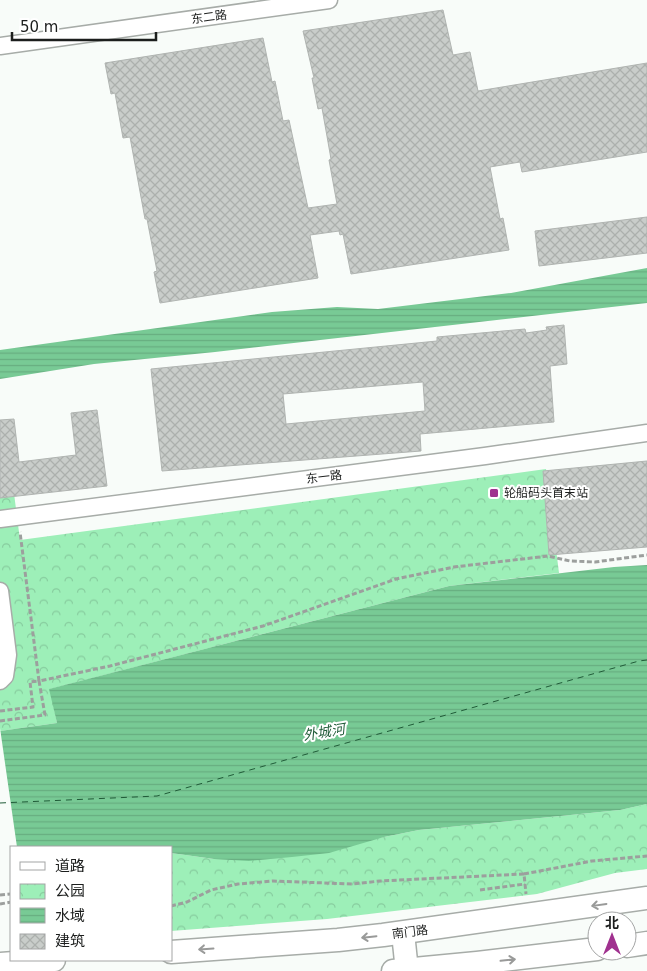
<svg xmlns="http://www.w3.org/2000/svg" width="647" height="971" viewBox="0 0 647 971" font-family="'DejaVu Sans','Noto Sans SC',sans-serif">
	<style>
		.park { fill: url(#park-crowns) }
		.water { fill: url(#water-rules) }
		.pier { fill: #f8fcf9 }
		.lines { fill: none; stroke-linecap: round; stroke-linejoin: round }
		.ferry { stroke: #205b38; stroke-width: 1; stroke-dasharray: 6 5; stroke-linecap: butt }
		.building { fill: url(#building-cross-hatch); stroke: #b0b4b1; fill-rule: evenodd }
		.street-casing { stroke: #a7aca8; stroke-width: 19 }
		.secondary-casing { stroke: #a7aca8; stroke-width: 25 }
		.path { stroke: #9c9f9d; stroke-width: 3; stroke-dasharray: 5 2.5; stroke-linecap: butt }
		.street { stroke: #fff; stroke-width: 16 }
		.secondary { stroke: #fff; stroke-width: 22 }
		.oneway { stroke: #999a99 }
		.poi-dot { fill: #a0318f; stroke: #fff; stroke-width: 2 }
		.labels { text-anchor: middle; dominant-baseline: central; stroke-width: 4; stroke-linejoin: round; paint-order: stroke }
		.street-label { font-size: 12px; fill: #1c1e1d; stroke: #fff }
		.poi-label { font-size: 12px; fill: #1c1e1d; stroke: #fff; text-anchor: start }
		.water-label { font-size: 14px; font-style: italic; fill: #205b38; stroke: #fff }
	</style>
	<defs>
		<pattern id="park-crowns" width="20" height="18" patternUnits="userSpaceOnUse" patternTransform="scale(1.25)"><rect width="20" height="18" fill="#9defb8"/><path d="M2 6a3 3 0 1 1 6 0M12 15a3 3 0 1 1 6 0" fill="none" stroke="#87cc9e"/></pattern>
		<pattern id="water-rules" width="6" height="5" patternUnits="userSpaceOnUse" patternTransform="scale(1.25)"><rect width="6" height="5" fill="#78ca95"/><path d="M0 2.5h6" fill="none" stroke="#67ad80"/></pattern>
		<pattern id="building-cross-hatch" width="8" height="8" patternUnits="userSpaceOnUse" patternTransform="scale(1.25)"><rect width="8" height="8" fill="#c9cdca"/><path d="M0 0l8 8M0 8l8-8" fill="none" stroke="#acb0ad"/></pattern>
	</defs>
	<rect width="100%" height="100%" fill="#f8fcf9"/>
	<g class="park">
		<path d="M 546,469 L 559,573 L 449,586 L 50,689 L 57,723 L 0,731 L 0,472 L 11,470 L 20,540 Z"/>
		<path d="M 647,804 L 647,869 L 615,873 L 537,894 L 327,919 L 171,931 L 171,853 L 214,859 L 384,837 L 419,830 L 620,810 Z"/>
	</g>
	<g class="water">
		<path d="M 647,268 L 647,303 L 215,352 L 94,364 L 0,379 L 0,350 L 272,312 L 337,307 L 378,309 L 511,293 Z"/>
		<path d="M 647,565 L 647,804 L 620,810 L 419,830 L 384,837 L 329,853 L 292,857 L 249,861 L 214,859 L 171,853 L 171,847 L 11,847 L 0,731 L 57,723 L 49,689 L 449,586 L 614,567 Z"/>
	</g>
	<path class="pier" d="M 0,728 L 17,847 L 11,847 L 11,874 L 0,875 Z"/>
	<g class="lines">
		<path class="ferry" d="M 0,803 L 157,796 L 639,661 L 647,660"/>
	</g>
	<g class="building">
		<path d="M 443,10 L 453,55 L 470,52 L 478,91 L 647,63 L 647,152 L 522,172 L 520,162 L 490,167 L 500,219 L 503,218 L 509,250 L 351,274 L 343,234 L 340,235 L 339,231 L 310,235 L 318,278 L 160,303 L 154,272 L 157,271 L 147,219 L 145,219 L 130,137 L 123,138 L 115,93 L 111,94 L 105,63 L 263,38 L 272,82 L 275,81 L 283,121 L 289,120 L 308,208 L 337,204 L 329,160 L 331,159 L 322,108 L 318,109 L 312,78 L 314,78 L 303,31 Z"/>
		<path d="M 647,217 L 647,253 L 539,266 L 535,231 Z"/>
		<path d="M 564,325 L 567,364 L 550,366 L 554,422 L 420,434 L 421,451 L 162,471 L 151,369 L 437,341 L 437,337 L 525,329 L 526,333 L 547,330 L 546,327 ZM 423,382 L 425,411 L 286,424 L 283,394 Z"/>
		<path d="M 97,410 L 107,486 L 0,498 L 0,420 L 14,419 L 19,462 L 76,455 L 71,413 Z"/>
		<path d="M 647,461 L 647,547 L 549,555 L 543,471 Z"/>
	</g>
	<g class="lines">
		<g class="street-casing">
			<g id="street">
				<path d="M 0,46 L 329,0"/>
				<path d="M 0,519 L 485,456 L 647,433"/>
				<path d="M 0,591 L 8,655 L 5,676 L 0,681"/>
			</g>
		</g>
		<g class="secondary-casing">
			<g id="secondary">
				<path d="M 403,933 L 407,971"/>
				<path d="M 627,946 L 647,943"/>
				<path d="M 171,952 L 338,940 L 383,935 L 647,898"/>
				<path d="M 0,964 L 54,960"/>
				<path d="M 393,971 L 477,963 L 597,949"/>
			</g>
		</g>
		<g class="path">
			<path d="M 0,711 L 33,707 L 30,682 L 39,681 L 20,532"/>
			<path d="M 0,721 L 45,715 L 39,681 L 110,666 L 263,626 L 396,579 L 454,567 L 548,556 L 570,561 L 595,562 L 647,555"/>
			<path d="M 524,874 L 592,861 L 647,856"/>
			<path d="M 480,890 L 525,884"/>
			<path d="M 0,895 L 11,894"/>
			<path d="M 0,904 L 11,902"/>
			<path d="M 171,906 L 187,902 L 211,890 L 238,884 L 273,881 L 352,884 L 380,881 L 524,874 L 526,894"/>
		</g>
		<use href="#street" class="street"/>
		<use href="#secondary" class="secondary"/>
	</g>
	<defs><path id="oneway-shaft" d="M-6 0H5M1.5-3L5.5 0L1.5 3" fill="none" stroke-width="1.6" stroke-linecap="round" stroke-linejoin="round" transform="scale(1.25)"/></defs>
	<g class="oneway">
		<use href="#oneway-shaft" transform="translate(599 905) rotate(172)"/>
		<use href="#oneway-shaft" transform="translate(369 937) rotate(174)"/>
		<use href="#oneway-shaft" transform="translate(206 949) rotate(176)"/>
		<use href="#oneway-shaft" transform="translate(508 960) rotate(-6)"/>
	</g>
	<rect class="poi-dot" x="489" y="488" width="10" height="10" rx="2.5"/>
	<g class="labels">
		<g class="street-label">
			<text transform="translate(209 17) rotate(-8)">东二路</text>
			<text transform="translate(324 477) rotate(-7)">东一路</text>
			<text transform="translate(410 932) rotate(-7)">南门路</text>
		</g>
		<g class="poi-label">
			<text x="504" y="493">轮船码头首末站</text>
		</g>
		<g class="water-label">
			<text transform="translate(324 732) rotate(-9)">外城河</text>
		</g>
	</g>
	<rect x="10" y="846" width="162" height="115" fill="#ffffff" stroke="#a4a5a5"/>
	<rect x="20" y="862" width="25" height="8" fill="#ffffff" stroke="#a4a5a5"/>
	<text x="55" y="871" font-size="15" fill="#1c1e1d">道路</text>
	<rect x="20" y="884" width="25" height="15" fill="url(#park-crowns)" stroke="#a4a5a5"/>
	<text x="55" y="896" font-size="15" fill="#1c1e1d">公园</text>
	<rect x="20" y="908" width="25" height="15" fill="url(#water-rules)" stroke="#a4a5a5"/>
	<text x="55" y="921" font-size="15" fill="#1c1e1d">水域</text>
	<rect x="20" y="934" width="25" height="15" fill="url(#building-cross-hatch)" stroke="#a4a5a5"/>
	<text x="55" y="946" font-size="15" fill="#1c1e1d">建筑</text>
	<g transform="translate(612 936)"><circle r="24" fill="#ffffff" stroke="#a4a5a5"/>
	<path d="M0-4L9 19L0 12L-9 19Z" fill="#a0318f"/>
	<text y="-8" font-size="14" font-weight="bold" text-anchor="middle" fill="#1c1e1d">北</text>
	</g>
	<path d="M12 32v8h144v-8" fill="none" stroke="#1c1e1d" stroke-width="2.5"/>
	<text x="20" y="32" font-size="15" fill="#1c1e1d" stroke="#ffffff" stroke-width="4" paint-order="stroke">50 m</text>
</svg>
